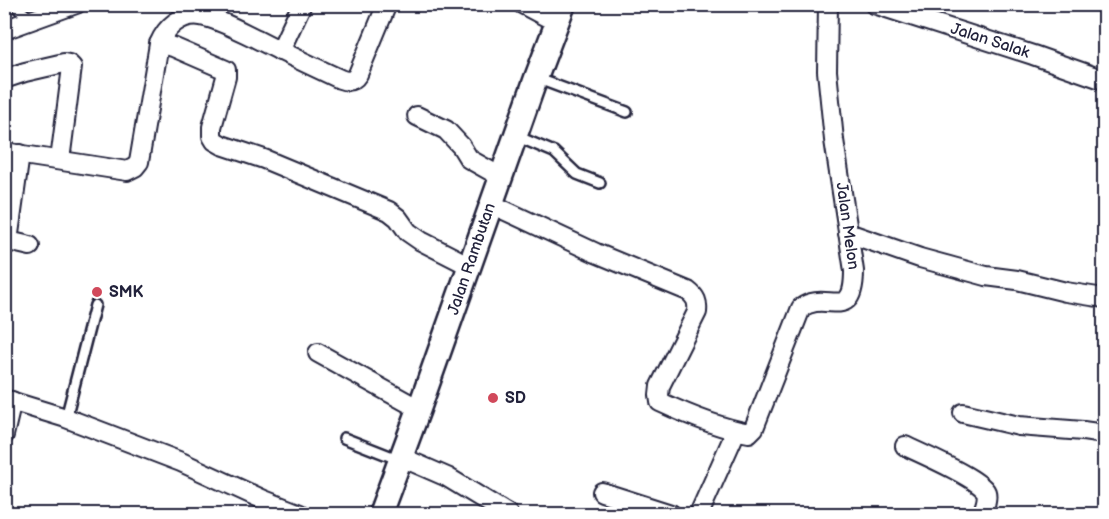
<svg xmlns="http://www.w3.org/2000/svg" width="1109" height="519" viewBox="0 0 1109 519" font-family="'Balsamiq Sans',sans-serif">
	<style>
		.lines { fill: none; stroke-linecap: round; stroke-linejoin: round }
		.service-casing { stroke: #22223b; stroke-width: 14 }
		.minor-casing { stroke: #22223b; stroke-width: 22 }
		.tertiary-casing { stroke: #22223b; stroke-width: 27 }
		.service { stroke: #fff; stroke-width: 9 }
		.minor { stroke: #fff; stroke-width: 18 }
		.tertiary { stroke: #fff; stroke-width: 22 }
		.poi-dot { fill: #d1495b; stroke: #fff; stroke-width: 2 }
		.labels { text-anchor: middle; dominant-baseline: central; stroke-width: 4.5; stroke-linejoin: round; paint-order: stroke }
		.street-label { font-size: 16px; fill: #22223b; stroke: #fff }
		.poi-label { font-size: 16px; font-weight: bold; fill: #22223b; stroke: #fff; text-anchor: start }
	</style>
	<rect width="100%" height="100%" fill="#fff"/>
	<filter id="ink" filterUnits="userSpaceOnUse"><feTurbulence type="fractalNoise" baseFrequency=".0167" numOctaves="2"/><feDisplacementMap in="SourceGraphic" scale="12" xChannelSelector="R" yChannelSelector="G"/><feConvolveMatrix kernelMatrix="1 2 1 2 8 2 1 2 1" color-interpolation-filters="sRGB"/></filter>
	<g filter="url(#ink)">
		<g class="lines">
			<g class="service-casing">
				<g id="service">
					<path d="M 13,4 L 32,20"/>
					<path d="M 536,78 L 627,112"/>
					<path d="M 516,136 L 554,152 L 577,174 L 600,183"/>
					<path d="M 66,418 L 95,305"/>
					<path d="M 344,438 L 400,460"/>
				</g>
			</g>
			<g class="minor-casing">
				<g id="minor">
					<path d="M 522,4 L 558,23"/>
					<path d="M 874,4 L 1033,55 L 1104,80"/>
					<path d="M 4,30 L 76,4"/>
					<path d="M 159,44 L 173,47 L 226,70 L 226,77 L 212,127 L 212,136 L 215,141 L 222,145 L 264,159 L 389,211 L 398,218 L 408,232 L 421,241 L 470,266"/>
					<path d="M 280,51 L 302,4"/>
					<path d="M 4,79 L 25,72 L 64,63 L 69,64 L 72,67 L 60,160"/>
					<path d="M 417,116 L 446,130 L 461,146 L 469,159 L 501,177"/>
					<path d="M 4,152 L 127,171 L 135,167 L 139,162 L 159,44 C 166,27 181,13 201,16 C 219,19 240,31 257,39 C 284,53 312,66 340,79 C 348,82 353,82 358,74 L 387,4"/>
					<path d="M 491,204 L 596,253 L 688,291 C 696,297 698,302 697,312 L 660,386 L 659,395 L 660,402 C 688,415 719,428 749,433 L 754,428 L 801,308 C 826,289 854,325 854,271 L 834,140 L 827,71 L 828,4"/>
					<path d="M 848,233 L 920,258 L 986,276 L 1017,280 L 1066,292 L 1104,298"/>
					<path d="M 4,240 L 30,246"/>
					<path d="M 8,241 L 20,154"/>
					<path d="M 318,353 L 419,409"/>
					<path d="M 4,399 L 66,418 L 134,444 L 181,462 L 264,500 L 300,514"/>
					<path d="M 963,413 L 1019,426 L 1083,431 L 1104,434"/>
					<path d="M 4,435 L 12,401"/>
					<path d="M 905,446 C 918,452 982,480 986,492 C 988,498 984,509 982,514"/>
					<path d="M 401,457 L 447,477 L 508,514"/>
					<path d="M 602,492 L 671,514"/>
					<path d="M 699,514 L 736,431"/>
				</g>
			</g>
			<g class="tertiary-casing">
				<path id="tertiary" d="M 380,514 L 419,409 L 536,78 L 564,4"/>
			</g>
			<use href="#service" class="service"/>
			<use href="#minor" class="minor"/>
			<use href="#tertiary" class="tertiary"/>
		</g>
	</g>
	<g class="poi-dot">
		<circle cx="97" cy="292" r="6"/>
		<circle cx="493" cy="398" r="6"/>
	</g>
	<g class="labels">
		<g class="street-label">
			<text transform="translate(990 41) rotate(18)">Jalan Salak</text>
			<text transform="translate(847 226) rotate(82)">Jalan Melon</text>
			<text transform="translate(472 259) rotate(-71)">Jalan Rambutan</text>
		</g>
		<g class="poi-label">
			<text x="109" y="292">SMK</text>
			<text x="505" y="398">SD</text>
		</g>
	</g>
	<rect width="1109" height="519" fill="none" stroke="#fff" stroke-width="24"/>
	<rect x="12" y="12" width="1085" height="495" fill="none" stroke="#22223b" stroke-width="2" filter="url(#ink)"/>
</svg>
